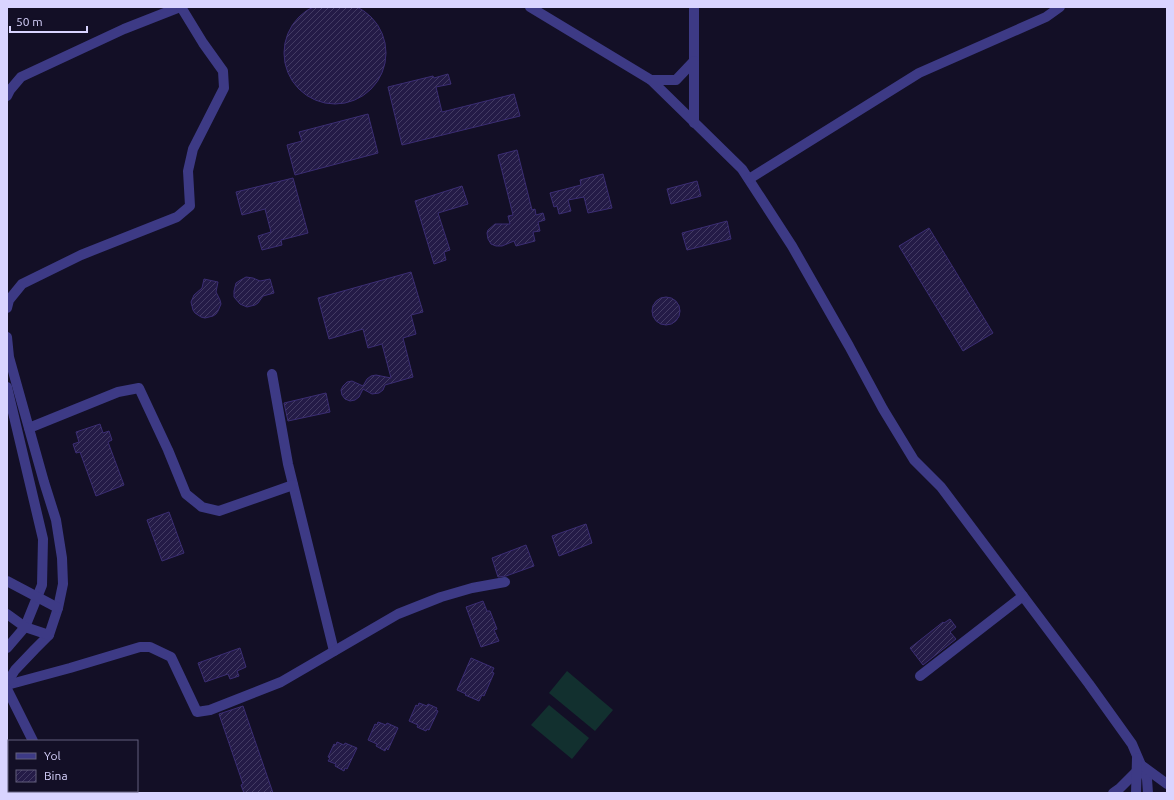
<svg xmlns="http://www.w3.org/2000/svg" width="1174" height="800" viewBox="0 0 1174 800" font-family="Ubuntu,sans-serif">
	<style>
		.grass { fill: #12302f }
		.building { fill: url(#building-hatch); stroke: #3b2d73 }
		.lines { fill: none; stroke-linecap: round; stroke-linejoin: round }
		.minor { stroke: #3d3a85; stroke-width: 10 }
		.rail-casing { stroke: #00e5ff; stroke-width: 4.5 }
		.rail { stroke: #130f26; stroke-width: 3; stroke-dasharray: 9; stroke-linecap: butt }
	</style>
	<defs>
		<pattern id="building-hatch" width="6" height="6" patternUnits="userSpaceOnUse"><rect width="6" height="6" fill="#241b47"/><path d="M-1 1l2-2M0 6l6-6M5 7l2-2" fill="none" stroke="#433b63"/></pattern>
	</defs>
	<rect width="100%" height="100%" fill="#130f26"/>
	<g class="grass">
		<path d="M 567,671 L 613,710 L 595,731 L 549,693 Z"/>
		<path d="M 549,705 L 589,738 L 572,759 L 531,725 Z"/>
	</g>
	<g class="building">
		<circle cx="335" cy="53" r="51"/>
		<path d="M 448,74 L 451,84 L 436,87 L 442,112 L 514,94 L 520,116 L 402,145 L 388,87 L 433,76 L 434,78 Z"/>
		<path d="M 368,114 L 378,153 L 295,175 L 287,145 L 302,141 L 299,132 Z"/>
		<path d="M 517,150 L 532,210 L 535,209 L 536,215 L 543,213 L 545,220 L 538,222 L 540,231 L 533,232 L 535,241 L 516,246 L 514,241 L 502,246 L 496,246 L 491,244 L 488,239 L 487,233 L 488,230 L 495,224 L 510,224 L 508,216 L 513,215 L 498,155 Z"/>
		<path d="M 603,174 L 612,208 L 588,213 L 584,197 L 568,200 L 571,211 L 559,214 L 557,206 L 554,207 L 550,193 L 581,185 L 580,180 Z"/>
		<path d="M 293,178 L 308,233 L 281,240 L 282,245 L 262,250 L 258,236 L 271,232 L 265,209 L 242,215 L 236,192 Z"/>
		<path d="M 697,181 L 701,196 L 671,204 L 667,189 Z"/>
		<path d="M 462,186 L 468,204 L 438,213 L 450,250 L 444,252 L 446,260 L 434,264 L 415,201 Z"/>
		<path d="M 727,221 L 731,239 L 687,250 L 682,233 Z"/>
		<path d="M 929,228 L 993,333 L 963,351 L 899,246 Z"/>
		<path d="M 411,272 L 423,312 L 411,315 L 416,334 L 403,338 L 413,377 L 385,385 L 383,390 L 379,393 L 372,394 L 363,389 L 359,397 L 355,400 L 350,401 L 345,399 L 342,395 L 341,390 L 343,386 L 347,382 L 352,381 L 363,386 L 367,379 L 371,376 L 376,375 L 391,378 L 382,344 L 368,348 L 363,329 L 329,339 L 318,298 Z"/>
		<path d="M 246,277 L 253,278 L 260,281 L 270,279 L 274,293 L 263,296 L 258,303 L 255,305 L 247,307 L 240,304 L 234,297 L 234,291 L 236,283 L 239,281 Z"/>
		<path d="M 204,279 L 218,282 L 216,292 L 220,300 L 221,304 L 218,311 L 216,314 L 213,316 L 205,318 L 201,317 L 195,313 L 193,310 L 191,302 L 194,295 L 202,288 Z"/>
		<circle cx="666" cy="311" r="14"/>
		<path d="M 326,393 L 330,412 L 288,421 L 284,403 Z"/>
		<path d="M 100,424 L 103,433 L 109,431 L 112,440 L 108,442 L 124,485 L 96,496 L 80,452 L 76,453 L 73,444 L 79,442 L 76,432 Z"/>
		<path d="M 169,512 L 184,553 L 162,561 L 147,520 Z"/>
		<path d="M 586,524 L 592,543 L 559,556 L 552,536 Z"/>
		<path d="M 526,545 L 534,566 L 506,576 L 498,577 L 492,558 Z"/>
		<path d="M 483,601 L 487,611 L 490,611 L 497,629 L 494,630 L 499,641 L 481,647 L 466,607 Z"/>
		<path d="M 950,619 L 956,627 L 950,632 L 956,639 L 923,665 L 910,648 L 943,622 L 944,623 Z"/>
		<path d="M 240,648 L 246,667 L 237,671 L 239,676 L 230,679 L 228,674 L 205,682 L 198,663 Z"/>
		<path d="M 471,658 L 494,668 L 492,672 L 494,673 L 484,696 L 482,695 L 479,701 L 465,695 L 466,694 L 457,690 Z"/>
		<path d="M 419,703 L 427,706 L 428,704 L 437,708 L 436,710 L 438,711 L 429,730 L 427,729 L 426,731 L 417,727 L 418,725 L 409,721 L 416,705 L 418,706 Z"/>
		<path d="M 243,706 L 273,793 L 244,793 L 241,785 L 243,784 L 219,714 Z"/>
		<path d="M 378,722 L 386,725 L 387,723 L 398,728 L 388,750 L 386,748 L 385,751 L 376,746 L 377,744 L 368,740 L 375,724 L 377,725 Z"/>
		<path d="M 337,742 L 344,745 L 345,743 L 357,748 L 347,769 L 345,768 L 344,771 L 335,766 L 336,764 L 328,761 L 330,758 L 328,757 L 334,744 L 336,745 Z"/>
	</g>
	<g class="lines">
		<g class="minor">
			<path d="M 530,7 L 651,80 L 742,169 L 792,246 L 849,346 L 883,409 L 914,460 L 941,487 L 1089,684 L 1132,744 L 1147,779 L 1148,793"/>
			<path d="M 694,7 L 694,61"/>
			<path d="M 651,80 L 676,80 L 694,61 L 694,123"/>
			<path d="M 7,96 L 10,90 L 21,77 L 124,29 L 180,7"/>
			<path d="M 749,179 L 919,73 L 1046,17 L 1060,7"/>
			<path d="M 7,308 L 9,300 L 22,284 L 81,255 L 177,217 L 190,206 L 188,171 L 193,149 L 224,88 L 223,71 L 203,43 L 181,7"/>
			<path d="M 7,337 L 9,357 L 44,482 L 56,520 L 62,558 L 63,584 L 58,608 L 49,635 L 35,649 L 15,670 L 7,683"/>
			<path d="M 272,374 L 288,464 L 334,651"/>
			<path d="M 7,387 L 43,539 L 42,585 L 25,627 L 7,648"/>
			<path d="M 29,428 L 118,392 L 139,388 L 168,450 L 186,494 L 202,507 L 219,511 L 293,485"/>
			<path d="M 7,581 L 58,608"/>
			<path d="M 7,614 L 25,627 L 49,635"/>
			<path d="M 920,676 L 1023,596"/>
			<path d="M 7,685 L 70,668 L 140,647 L 150,647 L 171,657 L 197,712 L 210,710 L 281,682 L 398,614 L 441,597 L 472,588 L 505,582"/>
			<path d="M 7,689 L 33,741"/>
			<path d="M 1141,765 L 1167,784"/>
			<path d="M 58,791 L 59,793"/>
			<path d="M 1113,793 L 1120,788 L 1136,772"/>
			<path d="M 1136,793 L 1137,758"/>
		</g>
		<g class="rail-casing">
			<path id="rail" d="M 7,784 L 9,788"/>
		</g>
		<use href="#rail" class="rail"/>
	</g>
	<rect width="1174" height="800" fill="none" stroke="#d9d4ff" stroke-width="16"/>
	<rect x="8" y="740" width="130" height="52" fill="#130f26" stroke="#625e7d"/>
	<rect x="16" y="753" width="20" height="6" fill="#3d3a85" stroke="#625e7d"/>
	<text x="44" y="760" font-size="12" fill="#d9d4ff">Yol</text>
	<rect x="16" y="770" width="20" height="12" fill="url(#building-hatch)" stroke="#625e7d"/>
	<text x="44" y="780" font-size="12" fill="#d9d4ff">Bina</text>
	<path d="M10 26v6h77v-6" fill="none" stroke="#d9d4ff" stroke-width="2"/>
	<text x="16" y="26" font-size="12" fill="#d9d4ff" stroke="#130f26" stroke-width="3" paint-order="stroke">50 m</text>
</svg>
